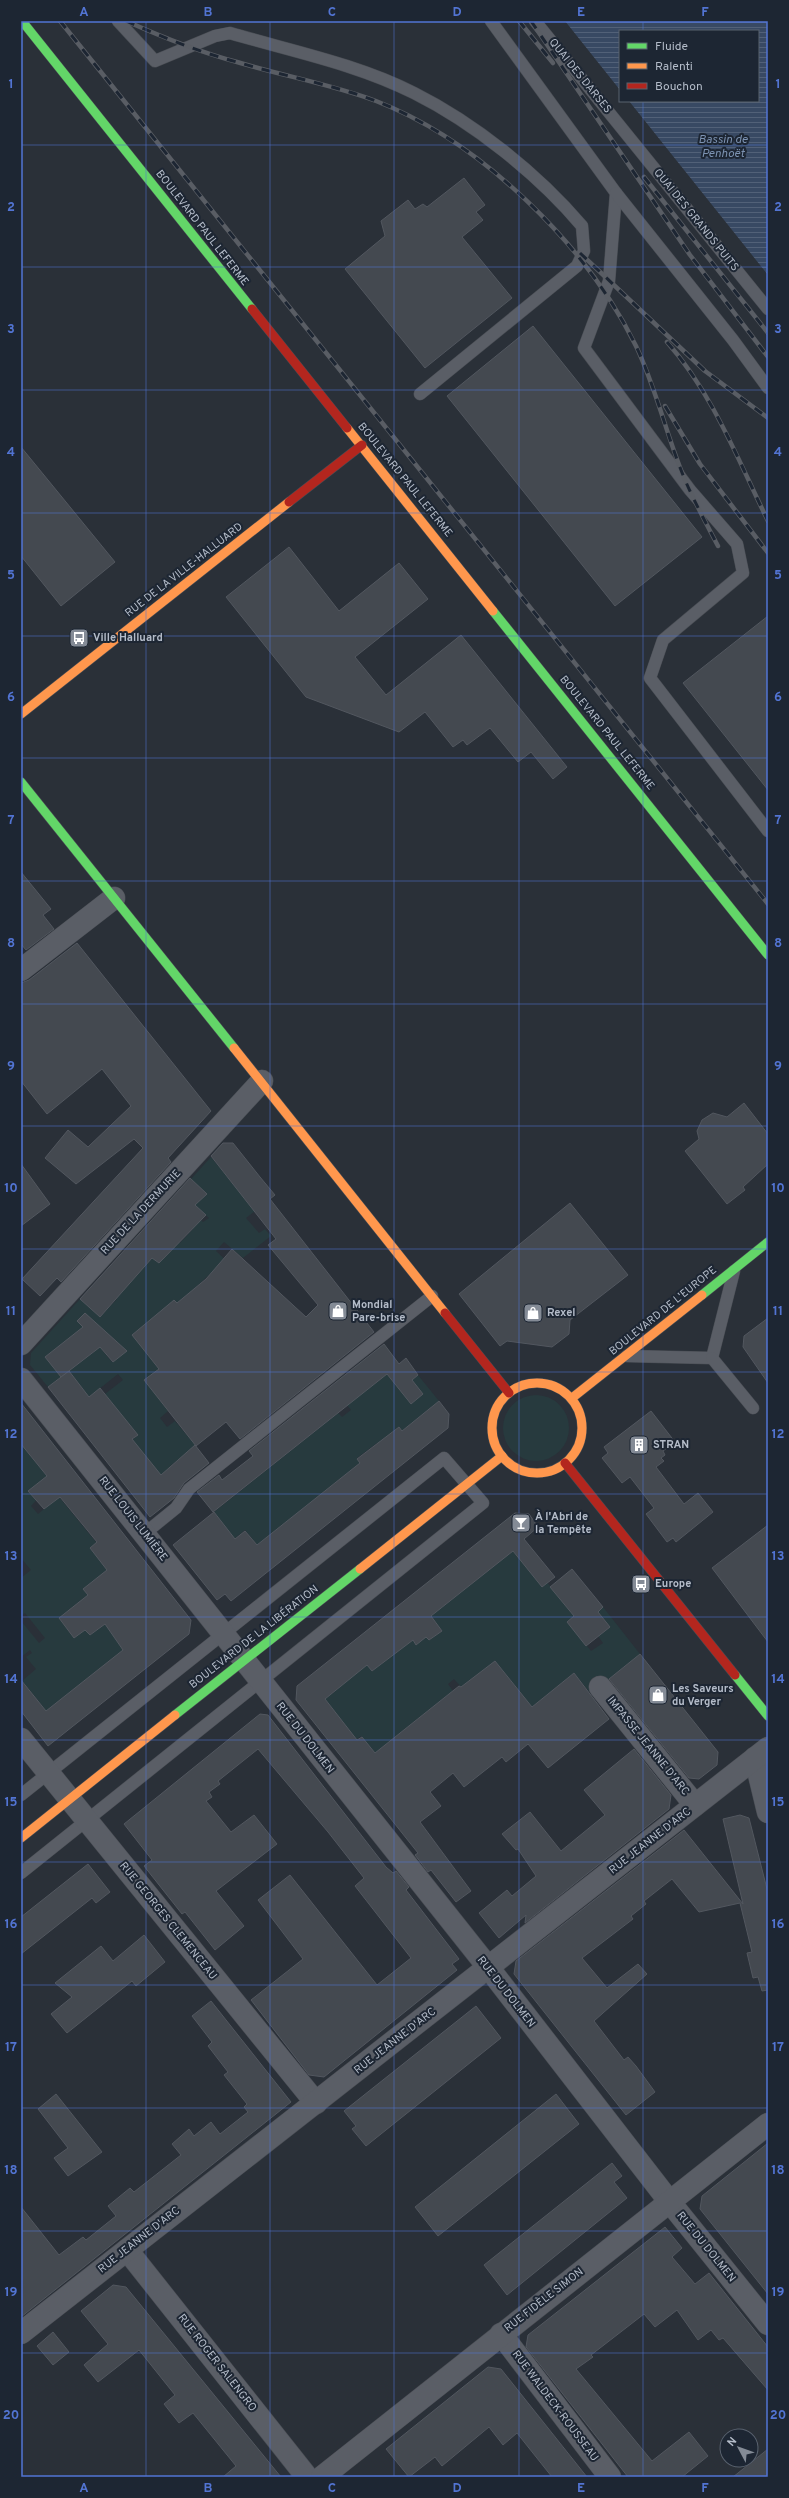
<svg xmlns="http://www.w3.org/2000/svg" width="789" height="2498" viewBox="0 0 789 2498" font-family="Overpass,sans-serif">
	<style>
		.green { fill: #273a3e; fill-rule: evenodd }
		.water { fill: url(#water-rules) }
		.building { fill: #444950; stroke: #52575f }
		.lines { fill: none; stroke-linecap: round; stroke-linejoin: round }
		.lane-casing { stroke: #484c53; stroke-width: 13 }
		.street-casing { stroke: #484c53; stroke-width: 23 }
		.fast-casing { stroke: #484c53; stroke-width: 10 }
		.slow-casing { stroke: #484c53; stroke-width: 10 }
		.jam-casing { stroke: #484c53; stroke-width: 10 }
		.lane { stroke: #5a5e66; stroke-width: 12 }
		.street { stroke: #5a5e66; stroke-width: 22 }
		.fast { stroke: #63d668; stroke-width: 9 }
		.slow { stroke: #ff974d; stroke-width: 9 }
		.jam { stroke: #b3261e; stroke-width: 9 }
		.rail-casing { stroke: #595d64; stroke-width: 4.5 }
		.rail { stroke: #1d2633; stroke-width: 3; stroke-dasharray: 9; stroke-linecap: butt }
		.grid { fill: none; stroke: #5274d3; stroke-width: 1; stroke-opacity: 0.55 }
		.labels { text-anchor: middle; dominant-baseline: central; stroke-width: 4; stroke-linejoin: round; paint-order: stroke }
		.street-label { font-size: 11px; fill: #b4bcc9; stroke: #1d2633 }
		.poi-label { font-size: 11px; font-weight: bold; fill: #b4bcc9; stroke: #1d2633; text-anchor: start }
		.water-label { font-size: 12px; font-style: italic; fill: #7c92b1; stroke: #1d2633 }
		.neatline { fill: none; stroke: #5274d3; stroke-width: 1.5 }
		.grid-label { font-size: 13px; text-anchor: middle; font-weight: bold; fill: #5274d3 }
	</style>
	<defs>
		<pattern id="water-rules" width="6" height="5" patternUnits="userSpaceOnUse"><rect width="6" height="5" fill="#384963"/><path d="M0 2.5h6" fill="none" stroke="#526178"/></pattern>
	</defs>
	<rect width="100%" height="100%" fill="#2a3038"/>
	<g class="green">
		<path d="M 211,1157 L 255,1211 L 246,1218 L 259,1233 L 265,1229 L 271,1236 L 243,1258 L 224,1242 L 216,1251 L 233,1267 L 211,1273 L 138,1342 L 167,1380 L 153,1391 L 168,1411 L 160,1418 L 167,1427 L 175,1421 L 196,1446 L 170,1466 L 173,1471 L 171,1500 C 158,1470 155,1461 125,1445 L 137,1436 L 105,1394 L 123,1380 L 118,1374 L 89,1397 L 66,1373 L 94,1352 L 46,1357 L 61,1377 L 48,1387 L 30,1365 L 31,1353 L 80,1299 L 100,1317 L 117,1299 L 115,1297 L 172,1237 L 180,1243 L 193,1229 L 186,1222 L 175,1196 L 203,1222 L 209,1218 L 194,1204 L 207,1194 L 191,1179 ZM 115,1340 L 126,1351 L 112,1362 L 102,1350 Z"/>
		<path d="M 387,1374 L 400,1389 L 418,1375 L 439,1401 L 402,1431 L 399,1427 L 390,1434 L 384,1451 L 377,1443 L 357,1458 L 361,1465 L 343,1480 L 341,1478 L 258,1546 L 245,1530 L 223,1548 L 221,1521 L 214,1512 L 338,1413 L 342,1417 L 351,1410 L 347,1405 Z"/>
		<circle cx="536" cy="1428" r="33"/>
		<path d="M 21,1444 L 47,1476 L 44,1479 L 59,1497 L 155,1614 L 149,1618 L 157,1628 L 132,1647 L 129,1645 L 31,1724 L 28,1720 L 44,1708 L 22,1681 L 36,1669 L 26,1657 L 32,1653 L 30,1650 L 21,1657 L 21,1621 L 39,1643 L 45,1638 L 25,1613 L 21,1616 L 21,1578 L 31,1570 L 21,1558 ZM 41,1495 L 49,1505 L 38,1514 L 31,1506 ZM 104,1613 L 112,1623 L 107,1627 L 105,1624 L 90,1635 L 85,1628 L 74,1638 L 67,1629 L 87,1615 L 93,1622 Z"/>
		<path d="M 514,1541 L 574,1616 L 568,1622 L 591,1651 L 603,1643 L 598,1636 L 610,1627 L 598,1612 L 603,1607 L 640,1654 L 591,1694 L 574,1673 L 520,1717 L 461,1687 L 454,1679 L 448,1684 L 453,1691 L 375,1753 L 361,1736 L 339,1754 L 321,1730 L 322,1696 L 329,1690 L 332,1694 L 366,1663 L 372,1671 L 401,1649 L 408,1634 L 416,1644 L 426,1637 L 429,1640 L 442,1631 L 431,1616 L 498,1563 Z"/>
	</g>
	<path class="water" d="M 565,21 L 768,21 L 768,275 L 629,101 L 758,101 L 758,31 L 620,31 L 620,90 Z"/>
	<g class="building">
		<path d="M 464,178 L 485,205 L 476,212 L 483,220 L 462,237 L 512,298 L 425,368 L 345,269 L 385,236 L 381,221 L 408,200 L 415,209 L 423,204 L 427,207 Z"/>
		<path d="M 533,326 L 702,537 L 615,606 L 447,396 Z"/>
		<path d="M 21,447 L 115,562 L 61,606 L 21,556 Z"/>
		<path d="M 289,547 L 339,611 L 399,563 L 428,599 L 355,657 L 386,695 L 461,635 L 567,767 L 553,779 L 531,752 L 518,762 L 490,728 L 467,745 L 463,740 L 453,747 L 425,712 L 399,732 L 306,697 L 226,597 Z"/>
		<path d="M 768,616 L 768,790 L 683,683 Z"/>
		<path d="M 21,872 L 51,909 L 43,915 L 54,929 L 26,950 L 21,944 Z"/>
		<path d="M 77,943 L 211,1111 L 168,1158 L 171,1162 L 61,1282 L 57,1278 L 40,1296 L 22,1279 L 143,1148 L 134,1139 L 76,1184 L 45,1158 L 68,1130 L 88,1147 L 131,1106 L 102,1069 L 47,1114 L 21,1081 L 21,983 L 29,980 Z"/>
		<path d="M 744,1103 L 768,1134 L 768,1164 L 743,1187 L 745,1190 L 727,1204 L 685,1151 L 699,1139 L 697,1131 L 702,1120 L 713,1113 L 727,1117 Z"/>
		<path d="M 223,1143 L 233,1143 L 260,1177 L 275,1195 L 270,1199 L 374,1332 L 240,1439 L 226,1422 L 196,1446 L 144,1380 L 159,1369 L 132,1335 L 174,1300 L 177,1303 L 206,1279 L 232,1249 L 306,1317 L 318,1305 L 268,1245 L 276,1239 L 211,1156 Z"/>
		<path d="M 21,1164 L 50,1204 L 21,1226 Z"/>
		<path d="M 190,1178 L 207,1194 L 195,1205 L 206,1215 L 159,1263 L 152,1258 L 100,1317 L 80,1299 Z"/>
		<path d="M 570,1203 L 628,1275 L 570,1320 L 569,1334 L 552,1347 L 507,1341 L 500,1346 L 459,1294 Z"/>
		<path d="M 85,1313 L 127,1351 L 113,1362 L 100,1347 L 61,1377 L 45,1357 L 83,1327 L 77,1321 Z"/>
		<path d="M 768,1318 L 768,1383 L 743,1347 L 744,1336 Z"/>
		<path d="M 384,1344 L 399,1364 L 406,1358 L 418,1375 L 412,1380 L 423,1394 L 411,1404 L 387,1374 L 213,1512 L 197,1492 L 219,1475 L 222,1480 L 253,1456 L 249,1451 Z"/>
		<path d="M 69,1371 L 89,1397 L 100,1388 L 138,1435 L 132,1439 L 161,1475 L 195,1445 L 209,1463 L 184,1483 L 174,1498 L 150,1517 L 48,1387 Z"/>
		<path d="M 439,1401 L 449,1414 L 448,1428 L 231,1601 L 225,1594 L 217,1600 L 173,1545 L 214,1512 L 235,1539 L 245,1531 L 257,1545 L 360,1463 L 357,1459 L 399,1427 L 402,1431 Z"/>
		<path d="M 21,1403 L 191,1620 L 189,1634 L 48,1746 L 21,1711 L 21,1680 L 46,1711 L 123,1650 L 105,1624 L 90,1635 L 85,1630 L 74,1638 L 59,1618 L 88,1595 L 83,1589 L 107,1570 L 90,1548 L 97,1542 L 60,1497 L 44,1509 L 28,1491 L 47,1476 L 21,1444 Z"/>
		<path d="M 651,1411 L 675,1442 L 663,1451 L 665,1455 L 661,1458 L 664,1461 L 656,1467 L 684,1504 L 698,1493 L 713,1512 L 676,1542 L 673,1538 L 667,1542 L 646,1514 L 654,1508 L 630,1477 L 622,1483 L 602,1458 L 608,1453 L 604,1447 Z"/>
		<path d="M 515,1513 L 529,1514 L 538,1527 L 524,1539 L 555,1577 L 542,1587 L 513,1551 L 431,1616 L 442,1631 L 429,1640 L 426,1637 L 416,1645 L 413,1640 L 372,1671 L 367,1665 L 325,1699 L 357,1740 L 362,1737 L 375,1753 L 459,1686 L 461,1687 L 495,1661 L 532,1707 L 574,1673 L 609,1719 L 548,1768 L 528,1744 L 506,1762 L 502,1757 L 464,1787 L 453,1773 L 430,1792 L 441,1806 L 420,1822 L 471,1891 L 456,1902 L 431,1870 L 428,1872 L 415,1855 L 418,1853 L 296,1700 L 297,1686 Z"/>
		<path d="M 768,1525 L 768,1642 L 712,1568 Z"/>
		<path d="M 572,1569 L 603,1607 L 598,1612 L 610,1627 L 586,1646 L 567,1622 L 574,1616 L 550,1587 Z"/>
		<path d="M 640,1654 L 718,1752 L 717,1765 L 699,1779 L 689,1778 L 609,1679 Z"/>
		<path d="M 260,1714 L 268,1715 L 386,1867 L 393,1873 L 396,1871 L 409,1887 L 406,1890 L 459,1959 L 452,1964 L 457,1970 L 324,2077 L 309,2075 L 251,2000 L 303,1959 L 258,1900 L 290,1875 L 377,1985 L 411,1958 L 355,1886 L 364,1878 L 328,1832 L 258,1749 L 218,1781 L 220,1784 L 209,1792 L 212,1797 L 206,1801 L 231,1832 L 254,1815 L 277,1844 L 216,1891 L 244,1926 L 215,1950 L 185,1912 L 182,1914 L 144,1866 L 152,1860 L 124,1824 Z"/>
		<path d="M 634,1749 L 671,1795 L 669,1809 L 525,1923 L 526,1915 L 499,1938 L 479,1913 L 507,1890 L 512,1896 L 536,1876 L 518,1849 L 516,1850 L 502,1834 L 530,1812 L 561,1851 L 605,1815 L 584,1790 Z"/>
		<path d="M 740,1815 L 749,1818 L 768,1893 L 768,1990 L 762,1991 L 758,1977 L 753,1978 L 747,1953 L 752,1952 L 740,1903 L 699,1912 L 672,1879 L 644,1901 L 646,1904 L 631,1916 L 633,1919 L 582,1958 L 607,1988 L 638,1964 L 647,1974 L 594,2021 L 624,2060 L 628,2057 L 636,2066 L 655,2092 L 626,2115 L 514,1974 L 516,1961 L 684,1830 L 743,1904 L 723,1819 Z"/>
		<path d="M 88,1864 L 110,1892 L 96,1903 L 92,1898 L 21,1954 L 21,1917 Z"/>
		<path d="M 144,1935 L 165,1962 L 136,1986 L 132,1981 L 67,2033 L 51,2014 L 72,1997 L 55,1983 L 101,1946 L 113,1961 Z"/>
		<path d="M 211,2001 L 291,2102 L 21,2317 L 21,2207 L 59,2255 L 83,2237 L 86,2240 L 116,2216 L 108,2206 L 130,2188 L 134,2192 L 181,2155 L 172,2144 L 189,2129 L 194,2136 L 211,2122 L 220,2134 L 248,2112 L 244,2107 L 247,2104 L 224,2075 L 228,2072 L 208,2046 L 212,2042 L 192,2016 Z"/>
		<path d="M 476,2006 L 501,2038 L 366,2146 L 352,2129 L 356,2126 L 344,2111 Z"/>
		<path d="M 56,2094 L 102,2152 L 68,2176 L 54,2158 L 68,2148 L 38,2109 Z"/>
		<path d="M 556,2094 L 579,2124 L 438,2236 L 415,2207 Z"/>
		<path d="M 768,2143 L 768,2294 L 700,2209 L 702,2196 Z"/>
		<path d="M 612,2163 L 622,2176 L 614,2182 L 627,2198 L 507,2295 L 484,2265 Z"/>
		<path d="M 665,2227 L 682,2248 L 672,2257 L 695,2284 L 709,2273 L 768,2347 L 768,2390 L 723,2338 L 719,2340 L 711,2330 L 698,2340 L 677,2310 L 655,2327 L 644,2314 L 591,2355 L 593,2357 L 576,2369 L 652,2461 L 689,2432 L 708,2456 L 682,2477 L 628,2477 L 526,2347 L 528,2335 Z"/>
		<path d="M 113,2285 L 126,2287 L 281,2477 L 223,2477 L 236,2466 L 193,2413 L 179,2423 L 164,2404 L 175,2395 L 139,2350 L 98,2382 L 84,2365 L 108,2344 L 81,2311 Z"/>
		<path d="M 53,2332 L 69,2352 L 53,2365 L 37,2346 Z"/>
		<path d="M 488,2367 L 501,2369 L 587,2477 L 552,2477 L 517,2433 L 503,2445 L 489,2427 L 442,2466 L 435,2457 L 409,2477 L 386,2449 Z"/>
		<path d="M 768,2449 L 768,2477 L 733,2477 Z"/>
	</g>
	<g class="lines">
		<g class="lane-casing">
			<g id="lane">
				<path d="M 118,21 L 155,61 L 215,36 L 230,33 C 291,51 357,64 414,93 C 474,123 538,174 582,226 L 584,251 L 577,266 L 420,394"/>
				<path d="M 491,21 L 616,193 L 609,281 L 584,348 L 690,490 L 737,544 L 743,573 L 663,640 L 650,678 L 768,831"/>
				<path d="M 535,21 L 768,309"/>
				<path d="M 616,193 L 733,340 L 768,388"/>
				<path d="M 627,1356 L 712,1358 L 734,1271"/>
				<path d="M 712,1358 L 753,1408"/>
				<path d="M 144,1534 L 176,1508 L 189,1489 L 432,1296"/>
				<path d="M 21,1795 L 444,1458 L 483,1503 L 21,1873"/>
			</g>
		</g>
		<g class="street-casing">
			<g id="street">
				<path d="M 21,970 L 114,898"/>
				<path d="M 21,1344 L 262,1081"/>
				<path d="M 21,1379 L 488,1967 L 669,2201 L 768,2324"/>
				<path d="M 600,1687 L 695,1805"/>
				<path d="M 21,1739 L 316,2103"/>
				<path d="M 755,1758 L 768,1812"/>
				<path d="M 127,2250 L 307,2477"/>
				<path d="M 21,2333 L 768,1748"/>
				<path d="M 501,2334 L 610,2477"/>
				<path d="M 322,2477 L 768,2124"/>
			</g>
		</g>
		<g class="fast-casing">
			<g id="fast">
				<path d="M 22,21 L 252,309"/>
				<path d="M 493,611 L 768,955"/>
				<path d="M 21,782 L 234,1048"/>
				<path d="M 702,1295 L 768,1242"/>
				<path d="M 735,1675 L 768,1716"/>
				<path d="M 175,1715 L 360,1569"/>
			</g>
		</g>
		<g class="slow-casing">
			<g id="slow">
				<path d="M 347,428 L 493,611"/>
				<path d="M 21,714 L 289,502"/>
				<path d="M 234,1048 L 445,1313"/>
				<circle cx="537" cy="1428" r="45"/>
				<path d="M 572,1398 L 702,1295"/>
				<path d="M 360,1569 L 502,1456"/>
				<path d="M 21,1838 L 175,1715"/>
			</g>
		</g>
		<g class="jam-casing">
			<g id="jam">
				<path d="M 252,309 L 347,428"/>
				<path d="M 289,502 L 362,445"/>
				<path d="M 445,1313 L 509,1393"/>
				<path d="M 565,1463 L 735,1675"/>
			</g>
		</g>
		<use href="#lane" class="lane"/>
		<use href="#street" class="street"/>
		<use href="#fast" class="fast"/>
		<use href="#slow" class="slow"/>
		<use href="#jam" class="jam"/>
		<g class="rail-casing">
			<g id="rail">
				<path d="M 60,21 L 768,904"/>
				<path d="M 126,21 C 162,37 199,52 237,62 C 283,76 331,84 376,101 C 482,142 587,246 636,346 C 655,386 665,429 681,470 C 691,496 705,521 718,546"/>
				<path d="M 519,21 L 553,63"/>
				<path d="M 531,21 L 690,255 L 768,357"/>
				<path d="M 644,177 L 768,333"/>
				<path d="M 580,253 L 705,371 L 768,418"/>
				<path d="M 667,342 C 713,394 738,460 768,521"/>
				<path d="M 665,406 L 700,464 L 768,553"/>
			</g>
		</g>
		<use href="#rail" class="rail"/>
	</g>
	<path class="grid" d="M 146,21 L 146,2477M 270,21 L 270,2477M 394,21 L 394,2477M 519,21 L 519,2477M 643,21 L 643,31M 643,101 L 643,2477M 21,145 L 768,145M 21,267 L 768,267M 21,390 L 768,390M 21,513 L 768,513M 21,636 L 768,636M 21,758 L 768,758M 21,881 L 768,881M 21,1004 L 768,1004M 21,1126 L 768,1126M 21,1249 L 768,1249M 21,1372 L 768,1372M 21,1494 L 768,1494M 21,1617 L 768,1617M 21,1740 L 768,1740M 21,1862 L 768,1862M 21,1985 L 768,1985M 21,2108 L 768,2108M 21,2231 L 768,2231M 21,2353 L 768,2353"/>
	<defs>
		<g id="bus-square" transform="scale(1)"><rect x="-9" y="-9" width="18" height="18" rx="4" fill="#848b96" stroke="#1d2633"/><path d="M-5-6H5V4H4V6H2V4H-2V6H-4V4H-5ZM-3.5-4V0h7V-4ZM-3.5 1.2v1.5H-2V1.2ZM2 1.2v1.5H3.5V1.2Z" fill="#fff"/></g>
		<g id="shop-square" transform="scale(1)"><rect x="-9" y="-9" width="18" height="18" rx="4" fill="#848b96" stroke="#1d2633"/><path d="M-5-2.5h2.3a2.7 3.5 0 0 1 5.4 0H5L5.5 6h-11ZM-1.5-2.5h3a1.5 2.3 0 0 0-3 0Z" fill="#fff"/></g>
		<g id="building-square" transform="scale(1)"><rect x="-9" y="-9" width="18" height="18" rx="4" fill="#848b96" stroke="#1d2633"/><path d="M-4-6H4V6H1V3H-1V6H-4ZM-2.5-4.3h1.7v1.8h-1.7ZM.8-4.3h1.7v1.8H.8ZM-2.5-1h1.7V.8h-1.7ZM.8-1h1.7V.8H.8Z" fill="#fff"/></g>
		<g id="bar-square" transform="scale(1)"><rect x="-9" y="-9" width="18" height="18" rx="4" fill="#848b96" stroke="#1d2633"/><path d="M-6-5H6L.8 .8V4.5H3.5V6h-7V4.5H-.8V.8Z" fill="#fff"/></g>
	</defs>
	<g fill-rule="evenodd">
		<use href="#bus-square" x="79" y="638"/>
		<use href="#shop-square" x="338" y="1311"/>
		<use href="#shop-square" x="533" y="1313"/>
		<use href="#building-square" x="639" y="1445"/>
		<use href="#bar-square" x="521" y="1523"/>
		<use href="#bus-square" x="641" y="1584"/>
		<use href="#shop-square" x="658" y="1695"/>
	</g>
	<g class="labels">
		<g class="street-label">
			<text transform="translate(580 76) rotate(51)">QUAI DES DARSES</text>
			<text transform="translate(696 220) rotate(51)">QUAI DES GRANDS PUITS</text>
			<text transform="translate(202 228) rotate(52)">BOULEVARD PAUL LEFERME</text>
			<text transform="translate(405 480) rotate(51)">BOULEVARD PAUL LEFERME</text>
			<text transform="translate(184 570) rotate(-38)">RUE DE LA VILLE-HALLUARD</text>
			<text transform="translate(607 733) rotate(51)">BOULEVARD PAUL LEFERME</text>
			<text transform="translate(141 1212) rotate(-47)">RUE DE LA DERMURIE</text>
			<text transform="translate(663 1311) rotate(-39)">BOULEVARD DE L'EUROPE</text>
			<text transform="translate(133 1519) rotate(52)">RUE LOUIS LUMIÈRE</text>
			<text transform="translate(254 1637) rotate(-38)">BOULEVARD DE LA LIBÉRATION</text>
			<text transform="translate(305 1738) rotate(52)">RUE DU DOLMEN</text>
			<text transform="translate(648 1746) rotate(51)">IMPASSE JEANNE D'ARC</text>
			<text transform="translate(650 1841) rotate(-38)">RUE JEANNE D'ARC</text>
			<text transform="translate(168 1921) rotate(51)">RUE GEORGES CLEMENCEAU</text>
			<text transform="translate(506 1992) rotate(52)">RUE DU DOLMEN</text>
			<text transform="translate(395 2041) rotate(-38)">RUE JEANNE D'ARC</text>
			<text transform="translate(139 2240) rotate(-38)">RUE JEANNE D'ARC</text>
			<text transform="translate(706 2247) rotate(51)">RUE DU DOLMEN</text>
			<text transform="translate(544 2300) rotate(-38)">RUE FIDÈLE SIMON</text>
			<text transform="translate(217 2363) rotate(52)">RUE ROGER SALENGRO</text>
			<text transform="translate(555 2406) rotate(53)">RUE WALDECK-ROUSSEAU</text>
		</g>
		<g class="poi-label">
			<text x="93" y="638">Ville Halluard</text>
			<text x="352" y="1305">Mondial<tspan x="352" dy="13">Pare-brise</tspan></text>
			<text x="547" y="1313">Rexel</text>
			<text x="653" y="1445">STRAN</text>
			<text x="535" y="1517">À l'Abri de<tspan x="535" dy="13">la Tempête</tspan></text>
			<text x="655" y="1584">Europe</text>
			<text x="672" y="1689">Les Saveurs<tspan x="672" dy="13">du Verger</tspan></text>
		</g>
		<g class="water-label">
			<text x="723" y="140">Bassin de<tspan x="723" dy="14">Penhoët</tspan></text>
		</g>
	</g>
	<rect width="789" height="2498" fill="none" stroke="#1d2633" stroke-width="44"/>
	<rect x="619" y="30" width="140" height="72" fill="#1d2633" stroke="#59626f"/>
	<rect x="627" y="43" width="20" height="6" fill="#63d668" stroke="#59626f"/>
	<text x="655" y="50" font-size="12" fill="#b4bcc9">Fluide</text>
	<rect x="627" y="63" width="20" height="6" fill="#ff974d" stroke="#59626f"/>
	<text x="655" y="70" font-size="12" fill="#b4bcc9">Ralenti</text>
	<rect x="627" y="83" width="20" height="6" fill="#b3261e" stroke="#59626f"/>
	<text x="655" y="90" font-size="12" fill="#b4bcc9">Bouchon</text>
	<g transform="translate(739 2448) rotate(311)"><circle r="19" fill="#1d2633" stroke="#59626f"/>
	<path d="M0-3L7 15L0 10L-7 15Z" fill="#848b96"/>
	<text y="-6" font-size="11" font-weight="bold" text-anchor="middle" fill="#b4bcc9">N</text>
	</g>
	<rect x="22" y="22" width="745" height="2454" class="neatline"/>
	<g class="grid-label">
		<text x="84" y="16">A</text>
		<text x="208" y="16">B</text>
		<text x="332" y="16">C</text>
		<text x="457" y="16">D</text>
		<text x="581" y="16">E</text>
		<text x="705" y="16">F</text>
		<text x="11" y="88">1</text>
		<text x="778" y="88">1</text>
		<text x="11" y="211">2</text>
		<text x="778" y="211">2</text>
		<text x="11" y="333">3</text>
		<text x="778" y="333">3</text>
		<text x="11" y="456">4</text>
		<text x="778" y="456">4</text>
		<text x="11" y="579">5</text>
		<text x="778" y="579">5</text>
		<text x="11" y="701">6</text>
		<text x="778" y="701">6</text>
		<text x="11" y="824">7</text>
		<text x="778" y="824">7</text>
		<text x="11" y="947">8</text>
		<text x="778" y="947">8</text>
		<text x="11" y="1070">9</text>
		<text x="778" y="1070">9</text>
		<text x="11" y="1192">10</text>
		<text x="778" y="1192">10</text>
		<text x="11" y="1315">11</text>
		<text x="778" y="1315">11</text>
		<text x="11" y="1438">12</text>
		<text x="778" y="1438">12</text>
		<text x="11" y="1560">13</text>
		<text x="778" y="1560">13</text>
		<text x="11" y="1683">14</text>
		<text x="778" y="1683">14</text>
		<text x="11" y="1806">15</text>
		<text x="778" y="1806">15</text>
		<text x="11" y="1928">16</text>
		<text x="778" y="1928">16</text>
		<text x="11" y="2051">17</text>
		<text x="778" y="2051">17</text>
		<text x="11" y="2174">18</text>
		<text x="778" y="2174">18</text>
		<text x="11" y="2296">19</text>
		<text x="778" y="2296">19</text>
		<text x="11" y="2419">20</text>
		<text x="778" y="2419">20</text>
		<text x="84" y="2492">A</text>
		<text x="208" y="2492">B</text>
		<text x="332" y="2492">C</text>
		<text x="457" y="2492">D</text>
		<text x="581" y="2492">E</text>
		<text x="705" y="2492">F</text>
	</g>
</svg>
